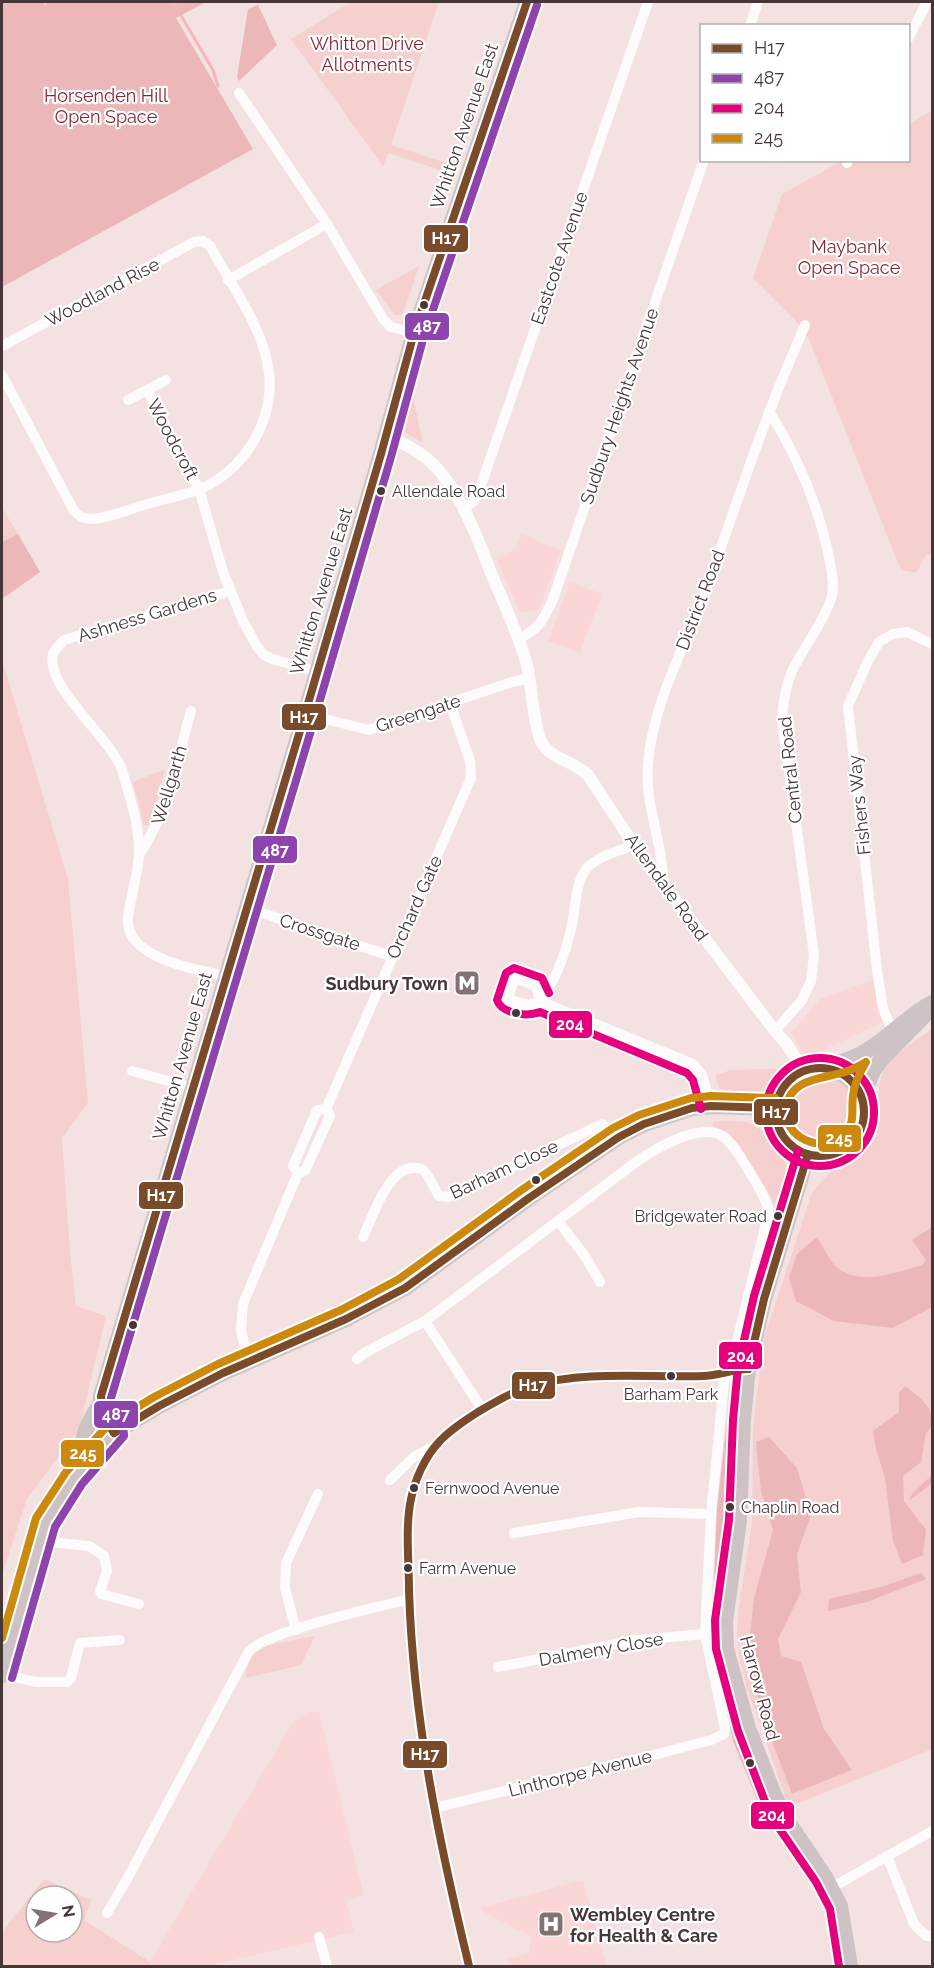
<svg xmlns="http://www.w3.org/2000/svg" width="934" height="1968" viewBox="0 0 934 1968" font-family="Raleway,sans-serif">
	<style>
		.built { fill: #fad6d6 }
		.green { fill: #f6cfcf; fill-rule: evenodd }
		.forest { fill: #ebb7b9 }
		.lines { fill: none; stroke-linecap: round; stroke-linejoin: round }
		.stream { stroke: #f7b7ba; stroke-width: 3 }
		.minor { stroke: #fdfbfb; stroke-width: 10 }
		.tertiary { stroke: #fdfbfb; stroke-width: 12 }
		.primary { stroke: #cdc3c4; stroke-width: 16 }
		.bus-1-casing { stroke: #fff; stroke-width: 12 }
		.bus-2-casing { stroke: #fff; stroke-width: 12 }
		.bus-3-casing { stroke: #fff; stroke-width: 12 }
		.bus-4-casing { stroke: #fff; stroke-width: 12 }
		.bus-1 { stroke: #7a4b2a; stroke-width: 8 }
		.bus-2 { stroke: #8e44ad; stroke-width: 8 }
		.bus-3 { stroke: #e5007d; stroke-width: 8 }
		.bus-4 { stroke: #cb8a0e; stroke-width: 8 }
		.bus-dot { fill: #463636; stroke: #fff; stroke-width: 2 }
		.labels { text-anchor: middle; dominant-baseline: central; stroke-width: 4.5; stroke-linejoin: round; paint-order: stroke }
		.bus-label { font-size: 16px; fill: #463636; stroke: #fff; text-anchor: start }
		.park-label { font-size: 18px; fill: #862734; stroke: #fff }
		.street-label { font-size: 18px; fill: #463636; stroke: #fff }
		.poi-label { font-size: 18px; font-weight: bold; fill: #463636; stroke: #fff; text-anchor: end }
		.line-badge { stroke: #fff; stroke-width: 2 }
		.badge-label { font-size: 16px; text-anchor: middle; font-weight: bold; fill: #fff }
	</style>
	<rect width="100%" height="100%" fill="#f4e2e2"/>
	<g class="built">
		<path d="M 521,534 L 561,550 L 539,610 L 520,613 L 496,557 L 515,550 Z"/>
		<path d="M 570,582 L 602,594 L 580,653 L 548,641 Z"/>
		<path d="M 877,978 L 883,1022 L 817,1053 L 804,1053 L 791,1033 L 820,999 Z"/>
		<path d="M 308,1712 L 319,1712 L 364,1895 L 346,1901 L 354,1932 L 208,1966 L 151,1966 L 150,1962 L 293,1722 Z"/>
		<path d="M 583,1880 L 607,1966 L 509,1966 L 507,1959 L 530,1953 L 529,1948 L 532,1937 L 482,1911 L 483,1907 Z"/>
	</g>
	<g class="green">
		<path d="M 351,2 L 439,2 L 391,145 L 452,165 L 449,173 L 388,153 L 383,166 L 291,39 Z"/>
		<path d="M 932,111 L 932,554 L 926,555 L 916,573 L 901,570 L 809,339 L 797,322 L 753,278 L 782,194 L 842,161 L 908,160 L 909,124 Z"/>
		<path d="M 419,266 L 404,311 L 401,315 L 395,315 L 376,290 Z"/>
		<path d="M 411,372 L 414,402 L 423,443 L 396,427 Z"/>
		<path d="M 2,508 L 18,534 L 2,542 Z"/>
		<path d="M 2,660 L 68,879 L 88,1103 L 62,1138 L 70,1253 L 76,1306 L 106,1316 L 79,1429 L 27,1499 L 2,1575 Z"/>
		<path d="M 165,769 L 152,822 L 148,825 L 144,825 L 133,782 Z"/>
		<path d="M 932,1029 L 932,1749 L 789,1807 L 746,1685 L 740,1660 L 737,1636 L 738,1613 L 752,1522 L 753,1427 L 764,1338 L 812,1193 C 820,1183 827,1175 838,1167 C 850,1159 862,1155 872,1143 C 886,1124 873,1096 882,1075 C 890,1056 916,1041 932,1029 Z"/>
		<path d="M 779,1069 C 778,1074 777,1080 774,1084 C 764,1097 740,1094 725,1094 L 720,1089 L 715,1076 L 730,1070 Z"/>
		<circle cx="821" cy="1113" r="37"/>
		<path d="M 713,1122 C 743,1119 756,1120 774,1145 C 778,1151 785,1158 786,1165 C 787,1178 778,1194 774,1205 L 769,1193 L 728,1132 L 713,1126 Z"/>
		<path d="M 315,1636 L 301,1665 L 246,1678 C 245,1666 254,1651 264,1646 Z"/>
		<path d="M 44,1879 L 91,1900 L 84,1920 L 150,1962 L 151,1966 L 2,1966 L 2,1932 ZM 36,1896 L 72,1896 L 72,1932 L 36,1932 Z"/>
	</g>
	<g class="forest">
		<path d="M 2,2 L 42,2 L 45,4 L 50,2 L 206,2 L 176,18 L 253,149 L 2,287 Z"/>
		<path d="M 258,5 L 277,45 L 239,81 L 237,77 L 248,9 Z"/>
		<path d="M 18,534 L 40,572 L 2,599 L 2,542 Z"/>
		<path d="M 932,1227 L 932,1307 L 893,1328 L 834,1321 L 796,1301 L 789,1278 L 797,1254 L 817,1237 C 823,1246 830,1263 839,1269 C 864,1286 896,1272 922,1265 L 926,1260 L 912,1240 Z"/>
		<path d="M 738,1376 L 729,1532 L 718,1608 L 713,1608 L 717,1508 L 732,1377 Z"/>
		<path d="M 905,1386 C 921,1399 932,1404 932,1426 L 926,1433 L 921,1462 L 903,1476 L 904,1501 L 926,1530 L 923,1555 L 902,1564 L 893,1541 L 885,1478 L 876,1449 L 873,1431 L 899,1412 L 899,1393 Z"/>
		<path d="M 769,1437 L 797,1468 L 811,1515 L 797,1554 L 801,1592 L 778,1639 L 781,1656 L 801,1662 L 824,1729 L 852,1770 L 792,1794 L 761,1712 L 748,1654 L 754,1598 L 773,1530 L 761,1491 L 756,1442 Z"/>
		<path d="M 932,1475 L 932,1483 L 909,1501 L 912,1494 Z"/>
		<path d="M 921,1573 L 926,1579 L 867,1602 L 828,1611 L 829,1599 L 881,1587 Z"/>
		<path d="M 710,1631 L 716,1631 C 726,1700 749,1757 773,1821 L 767,1824 L 733,1741 L 712,1646 Z"/>
	</g>
	<g class="lines">
		<path class="stream" d="M 173,2 L 213,70 L 218,86"/>
		<g class="minor">
			<path d="M 750,26 L 758,2"/>
			<path d="M 908,39 L 927,2"/>
			<path d="M 239,93 L 327,224 L 383,319 L 391,327 L 414,333"/>
			<path d="M 847,163 L 848,160"/>
			<path d="M 228,280 L 327,224"/>
			<path d="M 2,346 L 194,242 L 203,241 L 210,246 C 229,281 262,327 268,366 C 276,408 255,453 220,478 C 200,493 171,497 147,504 C 129,509 108,519 89,519 L 81,517 L 74,511 L 2,375"/>
			<path d="M 147,390 L 199,489 L 223,572 L 243,621 L 258,648 L 264,655 L 272,659 L 316,671"/>
			<path d="M 128,400 L 166,380"/>
			<path d="M 769,411 C 798,457 820,509 830,563 C 832,574 835,587 831,599 C 822,625 804,647 792,671 C 785,687 783,703 782,720 L 814,955 L 811,981 L 802,1000 L 775,1031"/>
			<path d="M 463,510 L 474,501 L 479,491 L 648,2"/>
			<path d="M 518,639 C 539,629 542,622 552,602 L 704,160"/>
			<path d="M 305,714 L 369,730 L 512,682 L 530,678"/>
			<path d="M 139,855 C 168,812 177,760 191,711"/>
			<path d="M 663,885 C 664,845 644,805 648,764 C 653,703 684,649 705,592 C 727,533 746,472 769,413 C 780,383 793,354 805,325"/>
			<path d="M 247,908 L 393,957"/>
			<path d="M 226,976 C 197,970 124,958 128,918 C 130,897 138,876 139,855 C 140,827 130,797 122,770 C 112,739 44,686 53,654 C 55,649 61,644 64,640 L 230,591"/>
			<path d="M 540,1001 L 536,986 L 515,978 L 507,999 L 529,1005 L 540,1001 L 693,1064 L 702,1075 L 711,1106"/>
			<path d="M 540,1001 C 556,980 565,955 571,929 C 576,910 574,882 588,867 C 601,855 618,851 634,845"/>
			<path d="M 892,1030 L 883,1009 L 877,970 L 848,706 L 868,661 L 879,642 L 884,639 L 893,634 L 907,632 L 932,644"/>
			<path d="M 132,1071 L 193,1088"/>
			<path d="M 326,1109 L 471,778 L 470,761 L 450,703"/>
			<path d="M 298,1173 L 293,1166 L 317,1110 L 326,1109"/>
			<path d="M 558,1221 L 585,1256 L 600,1282"/>
			<path d="M 363,1237 C 373,1217 388,1166 415,1168 C 418,1168 422,1168 424,1171 C 430,1177 434,1188 439,1196 L 449,1197 L 602,1124 L 619,1137"/>
			<path d="M 425,1321 L 482,1409"/>
			<path d="M 357,1359 L 366,1352 L 425,1321 L 636,1162 C 655,1149 699,1122 722,1136 C 733,1142 741,1159 748,1169 C 756,1183 765,1195 769,1211 L 732,1362 L 724,1382 L 711,1514 L 705,1634 L 725,1728 L 724,1734 L 711,1740 L 646,1757 L 434,1808"/>
			<path d="M 248,1362 L 241,1330 L 243,1304 L 298,1173 L 305,1171 L 330,1116 L 326,1109"/>
			<path d="M 390,1480 L 414,1457 L 436,1445"/>
			<path d="M 514,1533 L 639,1512 L 711,1514"/>
			<path d="M 38,1541 L 89,1546 L 104,1556 L 107,1571 L 100,1591 L 101,1594 L 139,1604"/>
			<path d="M 296,1630 L 285,1588 L 286,1563 L 318,1494"/>
			<path d="M 498,1667 L 636,1640 L 705,1634"/>
			<path d="M 2,1674 L 36,1682 L 67,1682 L 71,1678 L 80,1643 L 120,1640"/>
			<path d="M 887,1856 L 914,1924 L 926,1936 L 932,1936"/>
			<path d="M 831,1888 L 932,1831"/>
			<path d="M 107,1913 L 126,1881 L 249,1651 C 270,1630 376,1608 409,1599"/>
			<path d="M 319,1937 L 327,1966"/>
			<path d="M 469,1966 C 437,1838 409,1707 409,1574 C 409,1549 406,1521 411,1497 C 415,1479 425,1459 437,1444 C 447,1433 459,1425 472,1416 C 493,1403 516,1389 541,1384 C 594,1373 651,1377 704,1376 C 720,1376 732,1368 748,1369"/>
		</g>
		<path class="tertiary" d="M 386,435 C 403,444 419,450 433,464 C 463,494 478,541 494,580 C 506,608 519,636 527,665 C 532,687 533,723 541,741 C 549,759 574,761 588,775 L 634,845 L 775,1031 L 786,1043 L 803,1070"/>
		<g class="primary">
			<path d="M 823,1068 C 839,1063 857,1058 871,1048 C 893,1034 909,1015 932,1003"/>
			<circle cx="820" cy="1112" r="44"/>
			<path d="M 862,1098 L 873,1071 L 882,1059 L 924,1016"/>
			<path d="M 808,1154 L 764,1299 L 748,1369 L 743,1420 L 739,1521 L 725,1621 L 726,1649 L 748,1728 L 774,1795 L 788,1822 L 825,1877 L 840,1906 L 850,1966"/>
			<path d="M 114,1433 C 105,1421 99,1412 101,1396 L 305,714 L 381,454 L 414,333 L 527,2"/>
			<path d="M 74,1477 C 80,1451 83,1427 100,1405"/>
			<path d="M 2,1675 L 45,1523 L 74,1478 L 114,1433 L 159,1406 L 223,1373 L 346,1319 L 405,1288 L 529,1198 L 619,1137 L 644,1124 L 692,1108 L 711,1106 L 775,1108"/>
		</g>
		<g class="bus-1-casing">
			<g id="bus-1">
				<circle cx="820" cy="1112" r="44"/>
				<path d="M 748,1369 L 764,1299 L 808,1154"/>
				<path d="M 114,1433 L 103,1416 L 101,1396 L 305,714 L 381,454 L 414,333 L 527,2"/>
				<path d="M 114,1433 L 159,1406 L 223,1373 L 346,1319 L 405,1288 L 529,1198 L 619,1137 L 644,1124 L 692,1108 L 711,1106 L 775,1108"/>
				<path d="M 469,1966 C 439,1842 413,1718 409,1590 C 409,1560 405,1528 411,1499 C 415,1479 425,1457 439,1442 C 450,1430 464,1421 478,1412 C 495,1402 512,1392 531,1386 C 586,1370 647,1378 703,1376 C 719,1376 733,1369 748,1369"/>
			</g>
		</g>
		<g class="bus-2-casing">
			<path id="bus-2" d="M 12,1678 L 55,1527 L 82,1484 L 124,1436 C 125,1423 111,1415 111,1398 L 315,717 L 391,457 L 424,336 L 537,5"/>
		</g>
		<g class="bus-3-casing">
			<g id="bus-3">
				<path d="M 549,993 L 542,978 L 514,968 L 506,973 L 497,1000 C 502,1014 527,1017 540,1012 L 687,1073 L 693,1080 L 701,1109"/>
				<circle cx="820" cy="1112" r="54"/>
				<path d="M 798,1151 L 754,1296 L 738,1367 L 733,1420 L 729,1520 L 715,1620 L 716,1649 L 738,1731 L 764,1799 L 779,1828 L 816,1882 L 830,1909 L 839,1966"/>
			</g>
		</g>
		<g class="bus-4-casing">
			<g id="bus-4">
				<path d="M 866,1062 C 860,1072 854,1084 853,1096 C 851,1111 856,1122 844,1135 C 824,1156 781,1137 786,1107 C 791,1079 820,1079 841,1073 C 850,1071 858,1067 866,1062 Z"/>
				<path d="M 2,1638 L 36,1518 L 66,1472 L 108,1425 L 154,1397 L 218,1364 L 341,1310 L 399,1279 L 523,1189 L 613,1128 L 639,1115 L 691,1098 L 711,1096 L 775,1098"/>
			</g>
		</g>
		<use href="#bus-1" class="bus-1"/>
		<use href="#bus-2" class="bus-2"/>
		<use href="#bus-3" class="bus-3"/>
		<use href="#bus-4" class="bus-4"/>
	</g>
	<defs>
		<g id="metro-square" transform="scale(1.35)"><rect x="-9" y="-9" width="18" height="18" rx="4" fill="#837272" stroke="#fff"/><path d="M-5.5 5V-5H-3L0 0L3-5H5.5V5H3V-.5L0 4L-3-.5V5Z" fill="#fff"/></g>
		<g id="hospital-square" transform="scale(1.35)"><rect x="-9" y="-9" width="18" height="18" rx="4" fill="#837272" stroke="#fff"/><path d="M-5-5h3v3.5h4V-5h3V5h-3V1.5h-4V5h-3Z" fill="#fff"/></g>
	</defs>
	<g fill-rule="evenodd">
		<use href="#metro-square" x="467" y="983"/>
		<use href="#hospital-square" x="551" y="1924"/>
	</g>
	<g class="bus-dot">
		<circle cx="424" cy="305" r="5"/>
		<circle cx="381" cy="491" r="5"/>
		<circle cx="516" cy="1013" r="5"/>
		<circle cx="536" cy="1180" r="5"/>
		<circle cx="778" cy="1216" r="5"/>
		<circle cx="133" cy="1325" r="5"/>
		<circle cx="671" cy="1376" r="5"/>
		<circle cx="414" cy="1488" r="5"/>
		<circle cx="730" cy="1507" r="5"/>
		<circle cx="408" cy="1568" r="5"/>
		<circle cx="750" cy="1763" r="5"/>
	</g>
	<g class="labels">
		<g class="bus-label">
			<text x="392" y="491">Allendale Road</text>
			<text x="767" y="1216" text-anchor="end">Bridgewater Road</text>
			<text x="671" y="1394" text-anchor="middle">Barham Park</text>
			<text x="425" y="1488">Fernwood Avenue</text>
			<text x="741" y="1507">Chaplin Road</text>
			<text x="419" y="1568">Farm Avenue</text>
		</g>
		<g class="park-label">
			<text x="367" y="43">Whitton Drive<tspan x="367" dy="21">Allotments</tspan></text>
			<text x="106" y="95">Horsenden Hill<tspan x="106" dy="21">Open Space</tspan></text>
			<text x="849" y="246">Maybank<tspan x="849" dy="21">Open Space</tspan></text>
		</g>
		<g class="street-label">
			<text transform="translate(464 126) rotate(-71)">Whitton Avenue East</text>
			<text transform="translate(559 258) rotate(-71)">Eastcote Avenue</text>
			<text transform="translate(102 292) rotate(-28)">Woodland Rise</text>
			<text transform="translate(619 406) rotate(-71)">Sudbury Heights Avenue</text>
			<text transform="translate(173 439) rotate(62)">Woodcroft</text>
			<text transform="translate(321 591) rotate(-73)">Whitton Avenue East</text>
			<text transform="translate(700 600) rotate(-69)">District Road</text>
			<text transform="translate(147 615) rotate(-17)">Ashness Gardens</text>
			<text transform="translate(418 713) rotate(-18)">Greengate</text>
			<text transform="translate(790 770) rotate(-96)">Central Road</text>
			<text transform="translate(169 785) rotate(-73)">Wellgarth</text>
			<text transform="translate(859 805) rotate(-96)">Fishers Way</text>
			<text transform="translate(667 887) rotate(54)">Allendale Road</text>
			<text transform="translate(414 907) rotate(-66)">Orchard Gate</text>
			<text transform="translate(320 932) rotate(18)">Crossgate</text>
			<text transform="translate(182 1056) rotate(-74)">Whitton Avenue East</text>
			<text transform="translate(504 1169) rotate(-25)">Barham Close</text>
			<text transform="translate(601 1649) rotate(-10)">Dalmeny Close</text>
			<text transform="translate(760 1688) rotate(75)">Harrow Road</text>
			<text transform="translate(580 1773) rotate(-14)">Linthorpe Avenue</text>
		</g>
		<g class="poi-label">
			<text x="448" y="983">Sudbury Town</text>
			<text x="570" y="1914" text-anchor="start">Wembley Centre<tspan x="570" dy="21">for Health &amp; Care</tspan></text>
		</g>
	</g>
	<g class="line-badge">
		<rect x="423" y="224" width="46" height="29" rx="6" fill="#7a4b2a"/>
		<rect x="404" y="312" width="46" height="29" rx="6" fill="#8e44ad"/>
		<rect x="281" y="703" width="46" height="28" rx="6" fill="#7a4b2a"/>
		<rect x="252" y="835" width="46" height="29" rx="6" fill="#8e44ad"/>
		<rect x="548" y="1010" width="45" height="29" rx="6" fill="#e5007d"/>
		<rect x="753" y="1098" width="46" height="28" rx="6" fill="#7a4b2a"/>
		<rect x="817" y="1124" width="45" height="29" rx="6" fill="#cb8a0e"/>
		<rect x="138" y="1181" width="46" height="29" rx="6" fill="#7a4b2a"/>
		<rect x="718" y="1341" width="45" height="29" rx="6" fill="#e5007d"/>
		<rect x="511" y="1371" width="45" height="29" rx="6" fill="#7a4b2a"/>
		<rect x="93" y="1400" width="46" height="29" rx="6" fill="#8e44ad"/>
		<rect x="60" y="1439" width="45" height="29" rx="6" fill="#cb8a0e"/>
		<rect x="402" y="1740" width="46" height="29" rx="6" fill="#7a4b2a"/>
		<rect x="750" y="1801" width="45" height="29" rx="6" fill="#e5007d"/>
	</g>
	<g class="badge-label">
		<text x="446" y="244">H17</text>
		<text x="427" y="332">487</text>
		<text x="304" y="723">H17</text>
		<text x="275" y="856">487</text>
		<text x="570" y="1030">204</text>
		<text x="776" y="1118">H17</text>
		<text x="839" y="1144">245</text>
		<text x="161" y="1201">H17</text>
		<text x="741" y="1362">204</text>
		<text x="533" y="1391">H17</text>
		<text x="116" y="1420">487</text>
		<text x="83" y="1459">245</text>
		<text x="425" y="1760">H17</text>
		<text x="772" y="1821">204</text>
	</g>
	<rect width="934" height="1968" fill="none" stroke="#463636" stroke-width="6"/>
	<rect x="700" y="24" width="210" height="138" fill="#ffffff" stroke="#b5afaf" stroke-width="1.5"/>
	<rect x="712" y="44" width="30" height="9" fill="#7a4b2a" stroke="#b5afaf" stroke-width="1.5"/>
	<text x="754" y="54" font-size="18" fill="#463636">H17</text>
	<rect x="712" y="74" width="30" height="9" fill="#8e44ad" stroke="#b5afaf" stroke-width="1.5"/>
	<text x="754" y="84" font-size="18" fill="#463636">487</text>
	<rect x="712" y="104" width="30" height="9" fill="#e5007d" stroke="#b5afaf" stroke-width="1.5"/>
	<text x="754" y="114" font-size="18" fill="#463636">204</text>
	<rect x="712" y="134" width="30" height="9" fill="#cb8a0e" stroke="#b5afaf" stroke-width="1.5"/>
	<text x="754" y="144" font-size="18" fill="#463636">245</text>
	<g transform="translate(54 1914) rotate(79)"><circle r="28" fill="#ffffff" stroke="#b5afaf" stroke-width="1.5"/>
	<path d="M0-4.5L10 22L0 15L-10 22Z" fill="#837272"/>
	<text y="-9" font-size="16" font-weight="bold" text-anchor="middle" fill="#463636">N</text>
	</g>
</svg>
